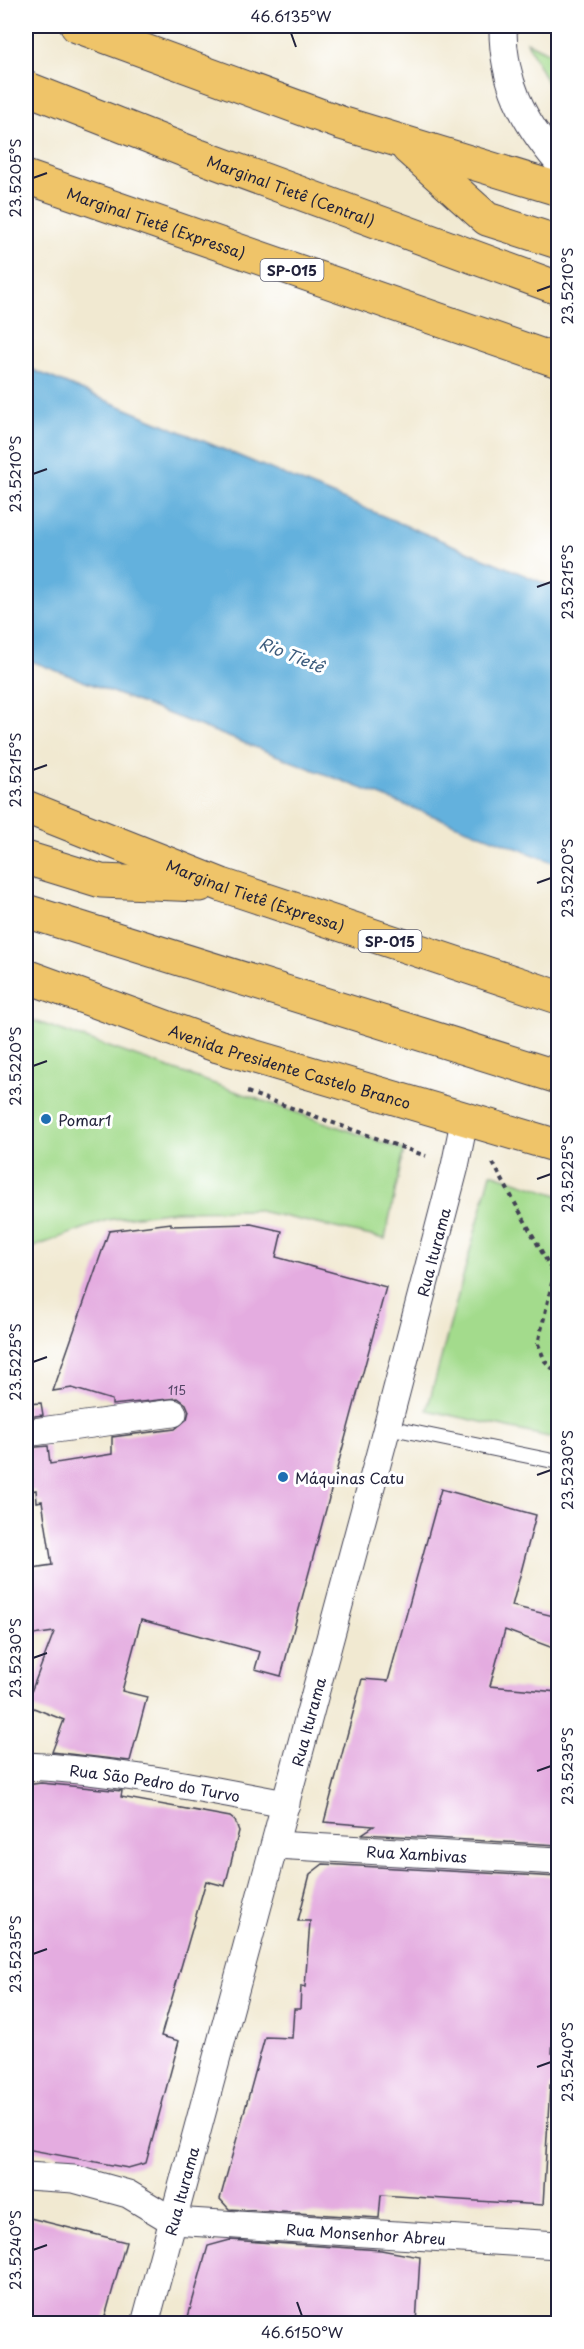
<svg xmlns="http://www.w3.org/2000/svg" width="584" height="2349" viewBox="0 0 584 2349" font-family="'Playpen Sans',sans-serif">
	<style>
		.green { fill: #a3db8c; stroke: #627e64; stroke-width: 1.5 }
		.water { fill: #63b1dd; stroke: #426a8c; stroke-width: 1.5 }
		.building { fill: #e4ace0 }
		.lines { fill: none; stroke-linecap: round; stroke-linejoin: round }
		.service-casing { stroke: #414052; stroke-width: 16 }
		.minor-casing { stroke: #414052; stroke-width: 29 }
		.trunk-casing { stroke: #414052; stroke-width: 35 }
		.motorway-casing { stroke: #414052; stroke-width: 35 }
		.path { stroke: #414052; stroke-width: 4; stroke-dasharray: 4.5 4.5; stroke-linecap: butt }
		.service { stroke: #fff; stroke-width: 14 }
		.minor { stroke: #fff; stroke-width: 27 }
		.trunk { stroke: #efc469; stroke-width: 33 }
		.motorway { stroke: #efc469; stroke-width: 33 }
		.ticks { fill: none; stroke: #22223b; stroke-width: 2 }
		.poi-dot { fill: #1f6fb2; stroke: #fff; stroke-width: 2 }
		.labels { text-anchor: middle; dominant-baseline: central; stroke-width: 6; stroke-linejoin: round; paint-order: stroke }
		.number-label { font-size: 12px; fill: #524464 }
		.shield { fill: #fff; stroke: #646476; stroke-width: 1.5 }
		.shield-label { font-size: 14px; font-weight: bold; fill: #22223b }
		.street-label { font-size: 15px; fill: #22223b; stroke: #fff }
		.poi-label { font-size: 15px; fill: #22223b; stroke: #fff; text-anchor: start }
		.water-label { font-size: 16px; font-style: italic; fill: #3c5b7c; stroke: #fff }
		.neatline { fill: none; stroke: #22223b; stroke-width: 2 }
		.ticks-label { font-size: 15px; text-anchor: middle; fill: #22223b }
	</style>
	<rect width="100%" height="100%" fill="#fff"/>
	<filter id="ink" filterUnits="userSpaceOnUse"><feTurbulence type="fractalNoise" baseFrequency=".0167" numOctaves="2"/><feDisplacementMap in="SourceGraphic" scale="12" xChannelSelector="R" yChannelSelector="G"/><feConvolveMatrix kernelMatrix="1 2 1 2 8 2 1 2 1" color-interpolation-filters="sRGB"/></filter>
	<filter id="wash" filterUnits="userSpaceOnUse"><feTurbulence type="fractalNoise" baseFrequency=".008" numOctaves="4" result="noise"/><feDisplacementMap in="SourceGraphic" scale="24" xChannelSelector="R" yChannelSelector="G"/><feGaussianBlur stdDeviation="1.35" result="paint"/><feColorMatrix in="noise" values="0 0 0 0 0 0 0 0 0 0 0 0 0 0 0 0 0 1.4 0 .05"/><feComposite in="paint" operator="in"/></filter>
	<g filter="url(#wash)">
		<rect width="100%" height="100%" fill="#f1e9d1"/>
		<g class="green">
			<path d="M 527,42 L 558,57 L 558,104 Z"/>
			<path d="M 26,1018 L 404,1150 L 385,1239 L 255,1210 L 175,1211 L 107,1220 L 26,1250 Z"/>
			<path d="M 491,1173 L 558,1195 L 558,1439 L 427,1410 Z"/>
		</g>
		<path class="water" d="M 26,367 L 558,589 L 558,864 L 26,659 Z"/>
		<g id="blocks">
			<g class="building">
				<path d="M 171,1223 L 171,1226 L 251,1224 L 282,1231 L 276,1257 L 386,1287 L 281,1676 L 255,1669 L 260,1652 L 141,1620 L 122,1691 L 147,1697 L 130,1761 L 52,1752 L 64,1720 L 26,1705 L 54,1632 L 26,1636 L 26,1569 L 52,1565 L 42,1501 L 37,1502 L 36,1490 L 26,1492 L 26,1448 L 48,1446 L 50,1464 L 112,1454 L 112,1437 L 175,1429 L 187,1419 L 189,1411 L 186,1404 L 178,1398 L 112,1405 L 112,1400 L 72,1388 L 53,1391 L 109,1231 Z"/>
				<path d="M 41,1403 L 43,1415 L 26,1417 L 26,1404 Z"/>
				<path d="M 441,1489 L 536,1515 L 512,1606 L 558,1617 L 558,1650 L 505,1630 L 490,1686 L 558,1692 L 558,1845 L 362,1834 L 374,1826 L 324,1822 L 362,1679 L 388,1681 Z"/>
				<path d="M 41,1783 L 122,1791 L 121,1797 L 230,1817 L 235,1821 L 239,1831 L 225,1886 L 206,1881 L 161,2036 L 179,2041 L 146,2163 L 128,2168 L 26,2149 L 26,1785 Z"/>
				<path d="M 323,1864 L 558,1877 L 558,1943 L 552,2053 L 558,2054 L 558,2086 L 550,2085 L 543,2205 L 381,2195 L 379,2218 L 229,2209 L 220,2199 L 265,2037 L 292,2038 L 294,2009 L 300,2009 L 301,1986 L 305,1987 L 310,1921 L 298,1921 L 310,1874 Z"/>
				<path d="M 26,2217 L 126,2242 L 103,2324 L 26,2324 Z"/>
				<path d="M 230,2240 L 381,2250 L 420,2257 L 416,2324 L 186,2324 L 208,2246 Z"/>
			</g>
		</g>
	</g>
	<g filter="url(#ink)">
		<use href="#blocks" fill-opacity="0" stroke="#414052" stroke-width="1.5"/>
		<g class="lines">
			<g class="service-casing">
				<path id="service" d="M 387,1427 L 558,1462"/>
			</g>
			<g class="minor-casing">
				<g id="minor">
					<path d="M 503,26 C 502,81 523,121 558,162"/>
					<path d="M 26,1433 L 173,1413"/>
					<path id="s1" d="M 26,1766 C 114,1770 199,1788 286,1804"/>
					<path id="s2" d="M 275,1845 L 558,1861"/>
					<path id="s3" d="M 26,2176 L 74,2179 L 128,2194 L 173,2221 L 558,2245"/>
					<path id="s4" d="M 145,2324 L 387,1427 L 455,1166 L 465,1117"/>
				</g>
			</g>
			<g class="trunk-casing">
				<g id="trunk">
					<path d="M 77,26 L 341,123 L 558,189"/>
					<path id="s5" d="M 26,88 L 199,156 L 558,288"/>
					<path d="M 408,148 L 487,219 L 558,242"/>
					<path d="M 26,911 L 558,1077"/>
					<path id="s6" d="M 26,976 L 218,1046 L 558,1146"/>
				</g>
			</g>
			<g class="motorway-casing">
				<g id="motorway">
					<path id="s7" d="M 26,177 L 558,361"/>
					<path id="s8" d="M 26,807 L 222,885 L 558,997"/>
					<path d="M 26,858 L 101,881 L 200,885"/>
				</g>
			</g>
			<g class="path">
				<path d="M 247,1092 L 426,1156"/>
				<path d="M 493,1163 L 554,1274 L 538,1344 L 545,1361 L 558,1374"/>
			</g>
			<use href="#service" class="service"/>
			<use href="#minor" class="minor"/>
			<use href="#trunk" class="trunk"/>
			<use href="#motorway" class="motorway"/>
		</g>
	</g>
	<path class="ticks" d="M 291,33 L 296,47M 33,178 L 47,173M 537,291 L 551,286M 33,474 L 47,469M 537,587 L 551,582M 33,770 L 47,765M 537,883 L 551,878M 33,1066 L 47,1061M 537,1179 L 551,1174M 33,1362 L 47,1357M 537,1475 L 551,1470M 33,1658 L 47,1653M 537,1771 L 551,1766M 33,1954 L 47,1949M 537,2067 L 551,2062M 33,2250 L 47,2245M 297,2302 L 302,2316"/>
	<g class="poi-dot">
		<circle cx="46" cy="1119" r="6"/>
		<circle cx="283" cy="1477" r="6"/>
	</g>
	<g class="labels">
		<g class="number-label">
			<text x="177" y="1390">115</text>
		</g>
		<g class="shield">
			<rect x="260.5" y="259" width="63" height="22" rx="4.5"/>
			<rect x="358.5" y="930" width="63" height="22" rx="4.5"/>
		</g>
		<g class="shield-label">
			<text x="292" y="270">SP-015</text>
			<text x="390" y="941">SP-015</text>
		</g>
		<g class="street-label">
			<text stroke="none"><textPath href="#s5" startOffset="284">Marginal Tietê (Central)</textPath></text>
			<text stroke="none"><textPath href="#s7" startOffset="138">Marginal Tietê (Expressa)</textPath></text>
			<text stroke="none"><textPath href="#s8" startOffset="246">Marginal Tietê (Expressa)</textPath></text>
			<text stroke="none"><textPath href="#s6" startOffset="279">Avenida Presidente Castelo Branco</textPath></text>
			<text stroke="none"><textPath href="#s4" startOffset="1110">Rua Iturama</textPath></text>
			<text stroke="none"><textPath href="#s4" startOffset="624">Rua Iturama</textPath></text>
			<text stroke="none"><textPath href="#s1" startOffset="130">Rua São Pedro do Turvo</textPath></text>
			<text stroke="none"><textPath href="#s2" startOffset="142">Rua Xambivas</textPath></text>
			<text stroke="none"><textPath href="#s4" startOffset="138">Rua Iturama</textPath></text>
			<text stroke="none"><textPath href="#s3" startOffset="350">Rua Monsenhor Abreu</textPath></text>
		</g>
		<g class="poi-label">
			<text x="58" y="1119">Pomar1</text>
			<text x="295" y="1477">Máquinas Catu</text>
		</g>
		<g class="water-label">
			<text transform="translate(292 654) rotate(22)">Rio Tietê</text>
		</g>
	</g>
	<rect width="584" height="2349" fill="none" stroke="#fff" stroke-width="66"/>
	<rect x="33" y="33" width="518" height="2283" class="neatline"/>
	<g class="ticks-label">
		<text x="291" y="22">46.6135°W</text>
		<text transform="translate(16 178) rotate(-90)" y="5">23.5205°S</text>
		<text transform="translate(568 286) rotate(-90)" y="5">23.5210°S</text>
		<text transform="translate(16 474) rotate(-90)" y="5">23.5210°S</text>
		<text transform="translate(568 582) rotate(-90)" y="5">23.5215°S</text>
		<text transform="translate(16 770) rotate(-90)" y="5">23.5215°S</text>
		<text transform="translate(568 878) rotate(-90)" y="5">23.5220°S</text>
		<text transform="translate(16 1066) rotate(-90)" y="5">23.5220°S</text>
		<text transform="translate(568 1174) rotate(-90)" y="5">23.5225°S</text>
		<text transform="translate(16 1362) rotate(-90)" y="5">23.5225°S</text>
		<text transform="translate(568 1470) rotate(-90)" y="5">23.5230°S</text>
		<text transform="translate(16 1658) rotate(-90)" y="5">23.5230°S</text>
		<text transform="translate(568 1766) rotate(-90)" y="5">23.5235°S</text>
		<text transform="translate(16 1954) rotate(-90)" y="5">23.5235°S</text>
		<text transform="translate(568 2062) rotate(-90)" y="5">23.5240°S</text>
		<text transform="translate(16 2250) rotate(-90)" y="5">23.5240°S</text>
		<text x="302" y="2338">46.6150°W</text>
	</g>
</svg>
